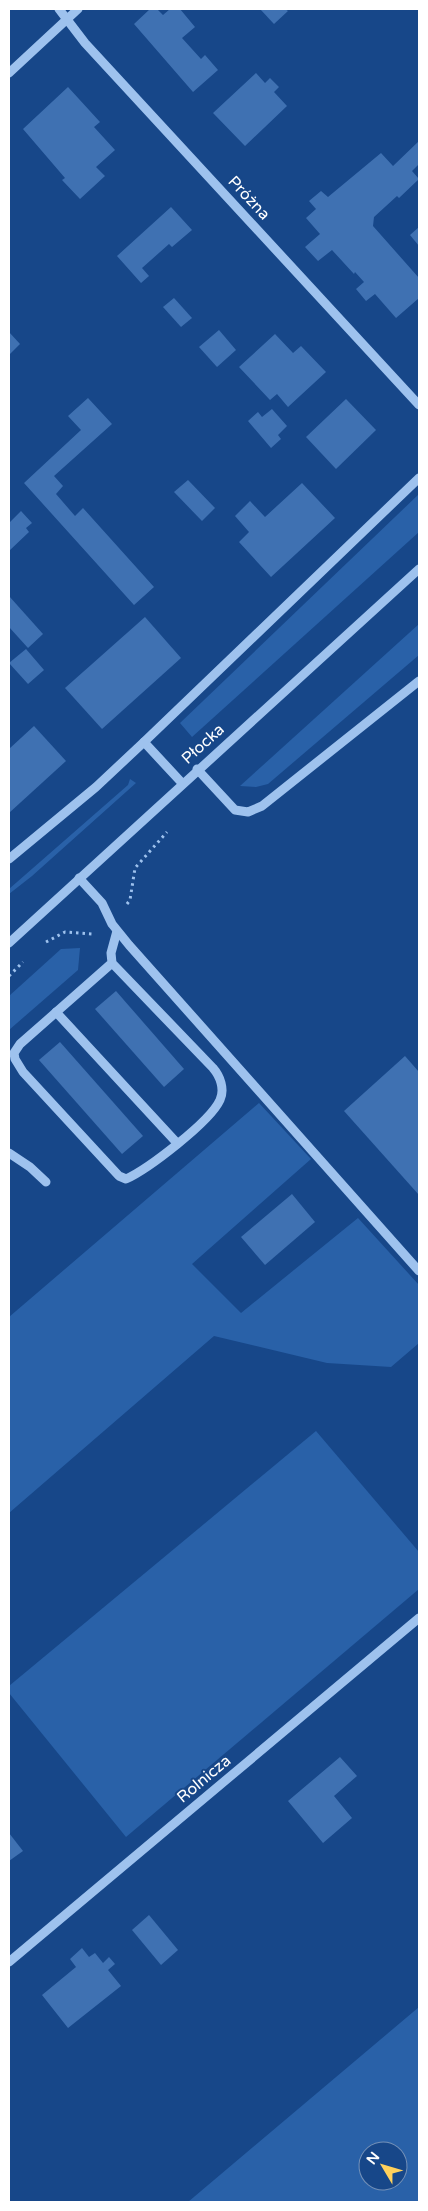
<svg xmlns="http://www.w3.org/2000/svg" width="428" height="2211" viewBox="0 0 428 2211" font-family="'Varela Round',sans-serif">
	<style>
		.green { fill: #2961a8; fill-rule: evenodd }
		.building { fill: #3f71b2 }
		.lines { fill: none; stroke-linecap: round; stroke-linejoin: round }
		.path { stroke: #9ec2ee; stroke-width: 3; stroke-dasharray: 2.5 4; stroke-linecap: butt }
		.minor { stroke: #9ec2ee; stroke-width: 9 }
		.labels { text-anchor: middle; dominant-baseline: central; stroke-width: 4; stroke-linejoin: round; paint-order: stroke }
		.street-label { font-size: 16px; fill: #fff; stroke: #174789 }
	</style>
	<rect width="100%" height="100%" fill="#174789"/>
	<g class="green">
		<path d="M 419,494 L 419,532 L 192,737 L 180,723 Z"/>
		<path d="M 419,624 L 419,655 L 268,784 L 256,787 L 240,786 Z"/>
		<path d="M 130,779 L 136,783 L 32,876 L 9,894 L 9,889 L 128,785 Z"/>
		<path d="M 80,948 L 78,970 L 9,1030 L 9,996 L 61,949 Z"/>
		<path d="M 259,1103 L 311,1159 L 192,1264 L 241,1313 L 358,1218 L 419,1285 L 419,1343 L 391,1367 L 327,1363 L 214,1336 L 9,1513 L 9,1317 Z"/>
		<path d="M 316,1431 L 419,1552 L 419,1589 L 126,1837 L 9,1693 L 9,1686 Z"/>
		<path d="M 419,2007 L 419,2202 L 188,2202 ZM 368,2151 L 398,2151 L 398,2181 L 368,2181 Z"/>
	</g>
	<g class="building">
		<path d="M 150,9 L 157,9 L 163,15 L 170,9 L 180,9 L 195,27 L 182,38 L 201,59 L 205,55 L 218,70 L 193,92 L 134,24 Z"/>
		<path d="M 260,9 L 285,9 L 288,11 L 274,24 Z"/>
		<path d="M 256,73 L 265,83 L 270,78 L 279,87 L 274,92 L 287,106 L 245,146 L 213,113 Z"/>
		<path d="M 68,87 L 100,122 L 94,127 L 115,150 L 96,167 L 105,176 L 80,199 L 62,180 L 65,178 L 23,129 Z"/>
		<path d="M 419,141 L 419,164 L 412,171 L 419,179 L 399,198 L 397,196 L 374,217 L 373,226 L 419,278 L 419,298 L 396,318 L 375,294 L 366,301 L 356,289 L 364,282 L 355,272 L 354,274 L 332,250 L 318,261 L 305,247 L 320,234 L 306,218 L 316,209 L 309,201 L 321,191 L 328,197 L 381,153 L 393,166 Z"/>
		<path d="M 171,207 L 192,230 L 172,247 L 169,244 L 142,268 L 149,276 L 141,283 L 117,256 Z"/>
		<path d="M 419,227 L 419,246 L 410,235 Z"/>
		<path d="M 174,298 L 192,318 L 181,327 L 163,307 Z"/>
		<path d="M 219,330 L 236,350 L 217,367 L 199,347 Z"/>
		<path d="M 9,332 L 20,344 L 9,355 Z"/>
		<path d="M 275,334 L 293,353 L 301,346 L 326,372 L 288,407 L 277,394 L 270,400 L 239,367 Z"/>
		<path d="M 88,398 L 112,424 L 54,476 L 63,486 L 56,494 L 75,516 L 83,508 L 154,587 L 134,605 L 24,483 L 81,430 L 68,416 Z"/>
		<path d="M 346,399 L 376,430 L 336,469 L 306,437 Z"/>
		<path d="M 272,409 L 287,426 L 278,435 L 281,439 L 271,448 L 248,421 L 258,412 L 262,417 Z"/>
		<path d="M 188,480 L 215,508 L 202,521 L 174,492 Z"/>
		<path d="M 302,483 L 335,518 L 271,577 L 239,542 L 249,532 L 235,516 L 250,501 L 265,517 Z"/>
		<path d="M 21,511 L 32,523 L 26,528 L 29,532 L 9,551 L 9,523 Z"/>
		<path d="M 9,596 L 43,634 L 28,648 L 9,627 Z"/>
		<path d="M 145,617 L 181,658 L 102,729 L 65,688 Z"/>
		<path d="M 26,649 L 44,670 L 28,684 L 9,663 Z"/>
		<path d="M 34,726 L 66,761 L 9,813 L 9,749 Z"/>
		<path d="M 116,991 L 184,1069 L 164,1087 L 95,1009 Z"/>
		<path d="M 60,1042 L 143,1136 L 122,1154 L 39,1060 Z"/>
		<path d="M 405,1056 L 419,1072 L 419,1195 L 344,1111 Z"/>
		<path d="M 292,1194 L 315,1222 L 265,1265 L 241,1237 Z"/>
		<path d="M 340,1757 L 357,1776 L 334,1796 L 352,1818 L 323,1843 L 288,1801 Z"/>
		<path d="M 9,1833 L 23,1851 L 9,1861 Z"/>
		<path d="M 149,1915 L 178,1950 L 161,1965 L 132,1930 Z"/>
		<path d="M 82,1948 L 89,1957 L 95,1953 L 103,1963 L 109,1957 L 115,1964 L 108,1970 L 121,1986 L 68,2028 L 42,1995 L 76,1967 L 70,1959 Z"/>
	</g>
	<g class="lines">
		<g class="path">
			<path d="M 127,904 L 130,900 L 135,868 L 167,832"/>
			<path d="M 46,942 L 65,932 L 92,934"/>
			<path d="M 9,976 L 23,962"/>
		</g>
		<g class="minor">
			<path d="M 59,9 L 85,43 L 419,405"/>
			<path d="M 9,73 L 78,9"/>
			<path d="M 197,769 L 235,810 L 248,812 L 262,806 L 419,681"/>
			<path d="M 182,783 L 144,742 L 419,478"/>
			<path d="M 9,859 L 96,787 L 144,742"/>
			<path d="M 79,878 L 102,903 L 112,924 L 129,945 L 419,1271"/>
			<path d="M 9,943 L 419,569"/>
			<path d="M 112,963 L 213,1068 C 220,1076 225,1089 220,1100 C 210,1122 148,1169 126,1179 L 119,1176 L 23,1072 L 15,1059 L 14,1053 L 20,1044 L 112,963 L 111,953 L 117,931"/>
			<path d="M 56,1012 L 177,1143"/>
			<path d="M 9,1153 L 30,1167 L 46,1182"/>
			<path d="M 9,1962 L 419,1618"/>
		</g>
	</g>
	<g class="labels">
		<g class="street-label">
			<text transform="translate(249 198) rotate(47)">Próżna</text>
			<text transform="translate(203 744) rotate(-42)">Płocka</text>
			<text transform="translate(204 1779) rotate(-40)">Rolnicza</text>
		</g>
	</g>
	<rect width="428" height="2211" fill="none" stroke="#ffffff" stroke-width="20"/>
	<g transform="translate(383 2166) rotate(308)"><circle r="24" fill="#174789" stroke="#7491b8"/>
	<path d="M0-4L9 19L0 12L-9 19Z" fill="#ffd15c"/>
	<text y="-8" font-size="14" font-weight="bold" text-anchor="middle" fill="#ffffff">N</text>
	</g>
</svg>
